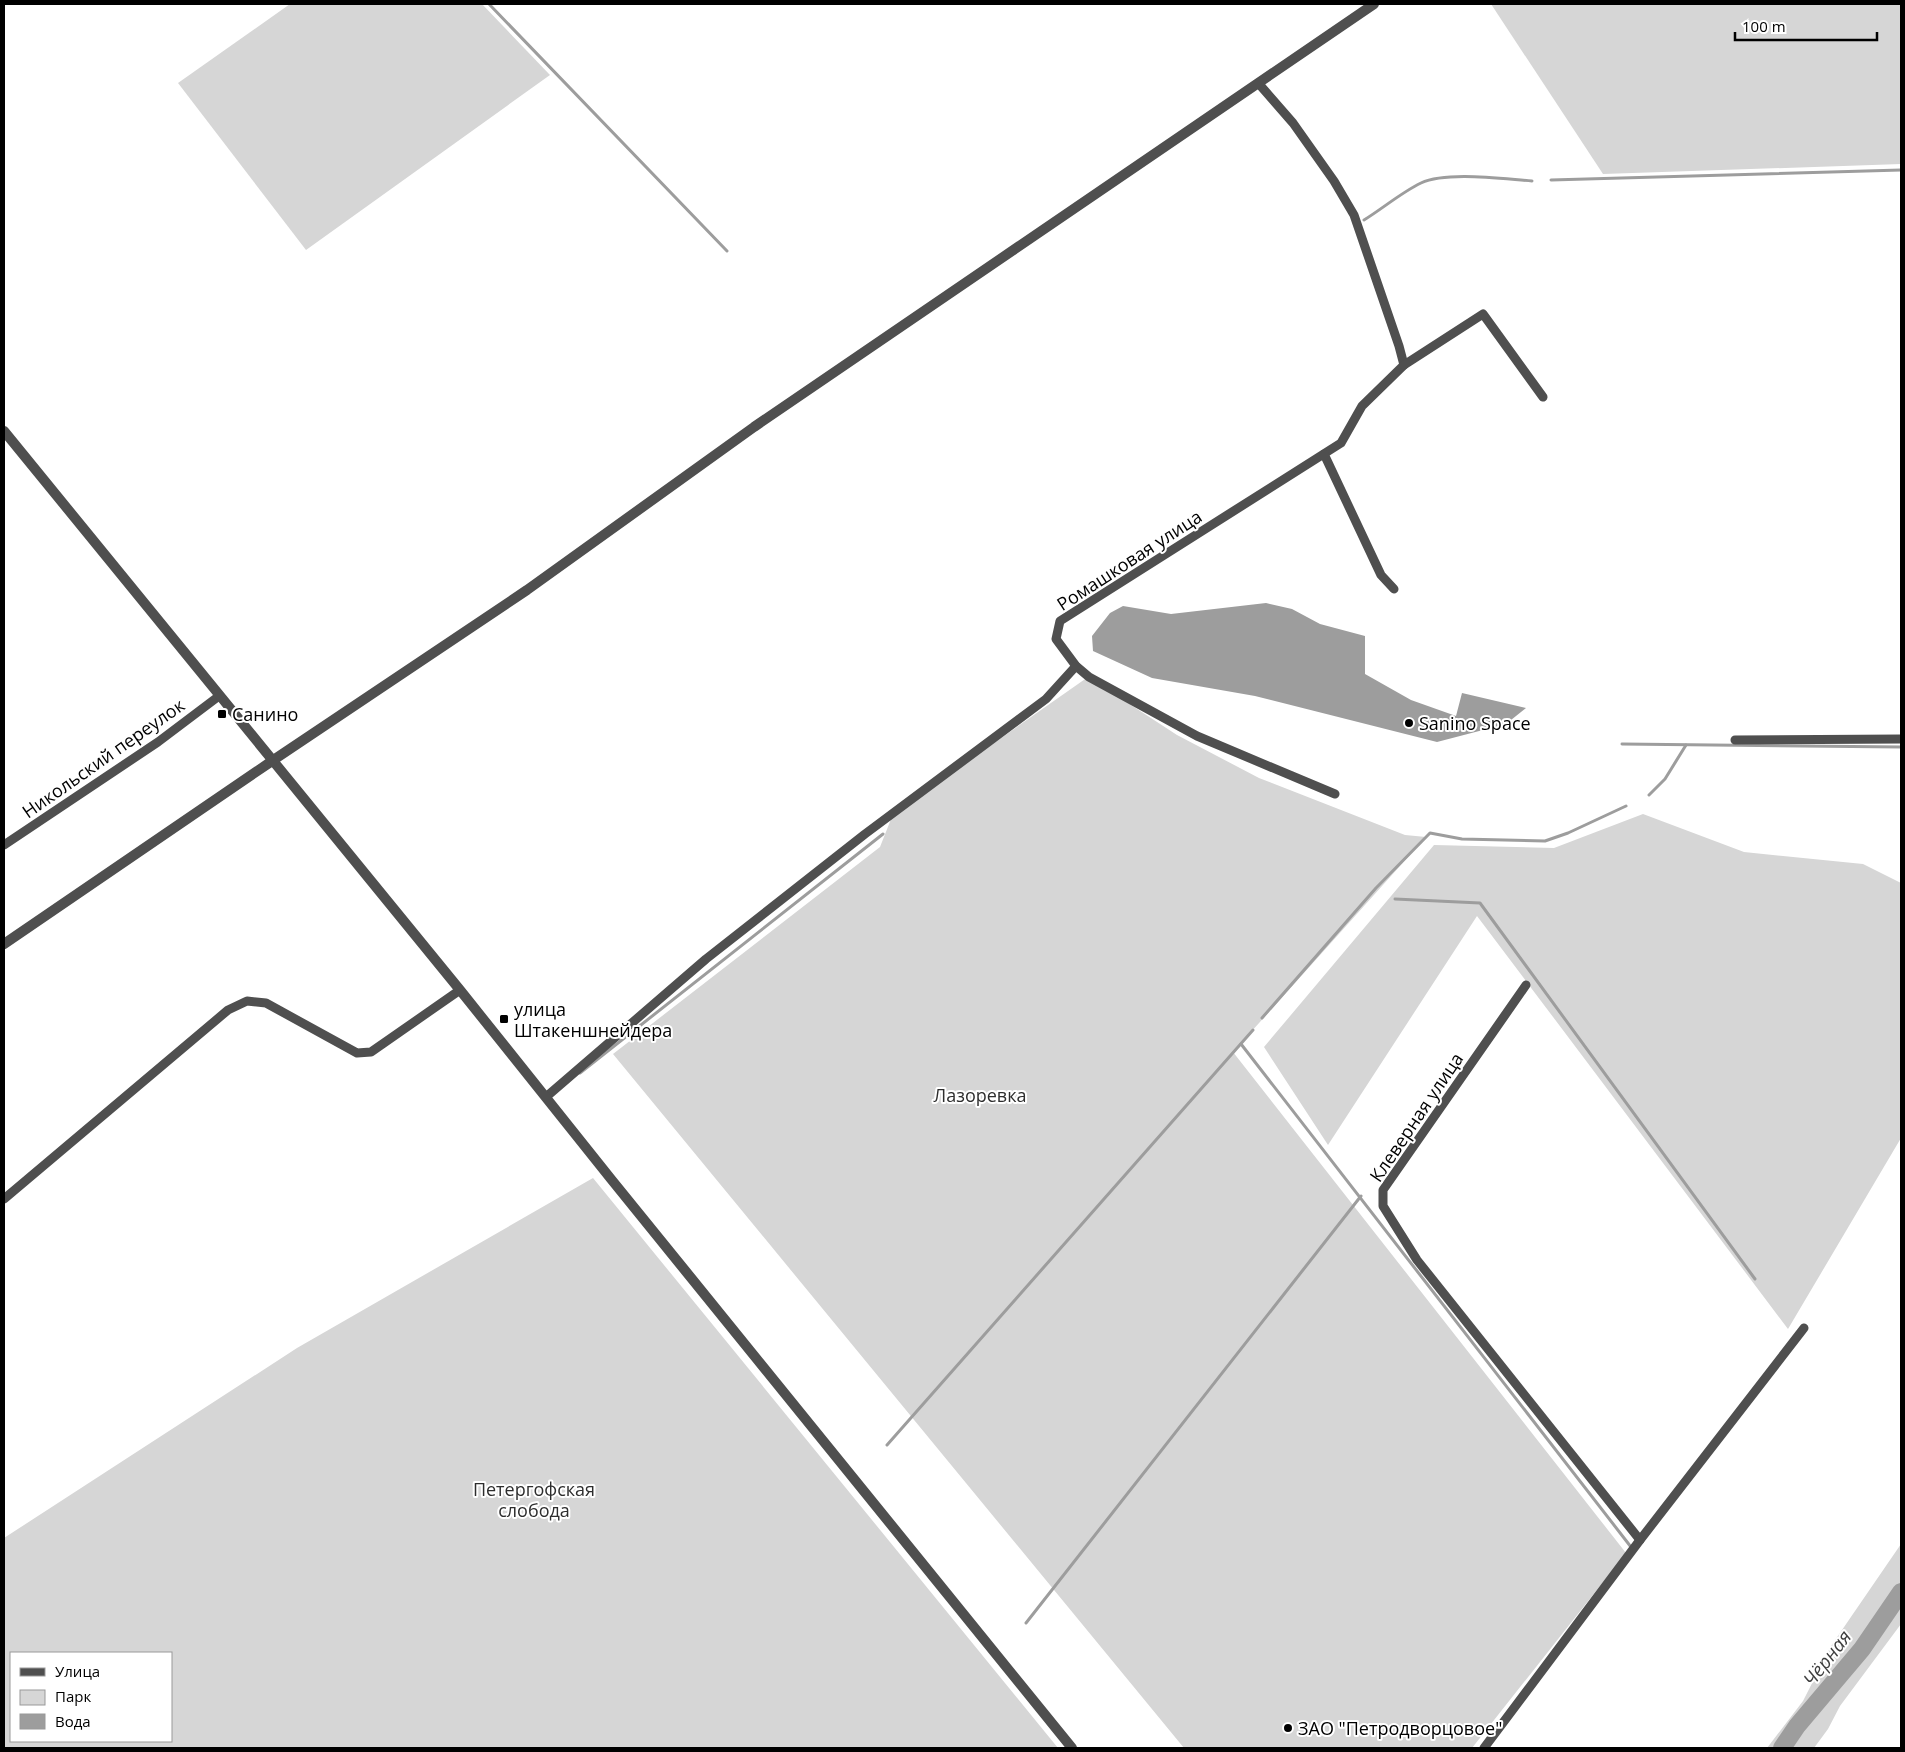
<svg xmlns="http://www.w3.org/2000/svg" width="1905" height="1752" viewBox="0 0 1905 1752" font-family="'Open Sans',sans-serif">
	<style>
		.green { fill: #d6d6d6; fill-rule: evenodd }
		.water { fill: #9d9d9d }
		.lines { fill: none; stroke-linecap: round; stroke-linejoin: round }
		.stream { stroke: #9d9d9d; stroke-width: 3 }
		.river { stroke: #9d9d9d; stroke-width: 18 }
		.minor { stroke: #4f4f4f; stroke-width: 9 }
		.tertiary { stroke: #4f4f4f; stroke-width: 10 }
		.poi-dot { fill: #000; stroke: #fff; stroke-width: 2 }
		.labels { text-anchor: middle; dominant-baseline: central; stroke-width: 4; stroke-linejoin: round; paint-order: stroke }
		.street-label { font-size: 18px; fill: #000; stroke: #fff }
		.poi-label { font-size: 18px; fill: #000; stroke: #fff; text-anchor: start }
		.park-label { font-size: 18px; fill: #2d2d2d; stroke: #fff }
		.water-label { font-size: 19px; font-style: italic; fill: #3e3e3e; stroke: #fff }
	</style>
	<rect width="100%" height="100%" fill="#fff"/>
	<g class="green">
		<path d="M 290,4 L 482,4 L 550,75 L 306,250 L 178,83 Z"/>
		<path d="M 1491,4 L 1901,4 L 1901,164 L 1603,174 Z"/>
		<path d="M 1088,677 L 1177,735 L 1259,778 L 1405,835 L 1426,837 L 1233,1052 L 1626,1553 L 1472,1748 L 1184,1748 L 613,1054 L 880,847 L 893,814 Z"/>
		<path d="M 1643,814 L 1744,852 L 1863,864 L 1901,883 L 1901,1138 L 1788,1329 L 1477,916 L 1328,1145 L 1264,1047 L 1434,845 L 1554,848 Z"/>
		<path d="M 593,1178 L 1058,1748 L 4,1748 L 4,1538 L 297,1348 ZM 171,1653 L 171,1741 L 11,1741 L 11,1653 Z"/>
		<path d="M 1901,1544 L 1901,1624 L 1840,1706 L 1828,1729 L 1814,1748 L 1767,1748 L 1803,1701 L 1831,1646 Z"/>
	</g>
	<path class="water" d="M 1266,603 L 1292,609 L 1320,624 L 1365,636 L 1365,674 L 1411,700 L 1456,716 L 1462,693 L 1526,708 L 1506,724 L 1437,742 L 1255,696 L 1152,678 L 1093,651 L 1092,636 L 1110,613 L 1123,606 L 1171,614 Z"/>
	<g class="lines">
		<g class="stream">
			<path d="M 489,4 L 727,251"/>
			<path d="M 1551,180 L 1901,170"/>
			<path d="M 1364,220 C 1382,209 1402,192 1421,183 C 1447,171 1503,179 1532,181"/>
			<path d="M 1622,744 L 1901,747"/>
			<path d="M 1649,795 L 1665,779 L 1686,745"/>
			<path d="M 1395,899 L 1480,903 L 1755,1279"/>
			<path d="M 1262,1018 L 1376,888 L 1430,833 L 1462,839 L 1545,841 L 1568,833 L 1626,806"/>
			<path d="M 1241,1044 L 1631,1547"/>
			<path d="M 580,1073 L 883,834"/>
			<path d="M 887,1445 L 1253,1030"/>
			<path d="M 1026,1623 L 1361,1196"/>
		</g>
		<path class="river" d="M 1782,1748 L 1797,1726 L 1862,1649 L 1901,1592"/>
		<g class="minor">
			<path d="M 1259,84 L 1293,123 L 1334,181 L 1354,215 L 1399,346 L 1404,365 L 1362,406 L 1341,443 L 1060,621 L 1056,639 L 1076,666 L 1089,677 L 1197,736 L 1335,794"/>
			<path d="M 1404,365 L 1483,314 L 1543,397"/>
			<path d="M 1324,454 L 1381,575 L 1394,589"/>
			<path d="M 1735,740 L 1901,739"/>
			<path d="M 4,845 L 158,742 L 219,696"/>
			<path d="M 1526,985 L 1383,1190 L 1383,1206 L 1417,1260 L 1640,1540"/>
			<path d="M 546,1097 L 706,959 L 865,834 L 1046,699 L 1076,666"/>
			<path d="M 4,1199 L 228,1010 L 247,1001 L 266,1003 L 357,1053 L 371,1052 L 460,990"/>
			<path d="M 1484,1748 L 1640,1540 L 1804,1328"/>
		</g>
		<g class="tertiary">
			<path d="M 4,431 L 460,990 L 611,1179 L 1072,1748"/>
			<path d="M 4,944 L 272,761 L 527,590 L 754,427 L 1374,4"/>
		</g>
	</g>
	<g class="poi-dot">
		<rect x="217" y="709" width="10" height="10" rx="2.5"/>
		<circle cx="1409" cy="723" r="5"/>
		<rect x="499" y="1014" width="10" height="10" rx="2.5"/>
		<circle cx="1288" cy="1728" r="5"/>
	</g>
	<g class="labels">
		<g class="street-label">
			<text transform="translate(1129 560) rotate(-33)">Ромашковая улица</text>
			<text transform="translate(103 758) rotate(-35)">Никольский переулок</text>
			<text transform="translate(1416 1117) rotate(-56)">Клеверная улица</text>
		</g>
		<g class="poi-label">
			<text x="232" y="714">Санино</text>
			<text x="1419" y="723">Sanino Space</text>
			<text x="514" y="1009">улица<tspan x="514" dy="21">Штакеншнейдера</tspan></text>
			<text x="1298" y="1728">ЗАО "Петродворцовое"</text>
		</g>
		<g class="park-label">
			<text x="980" y="1095">Лазоревка</text>
			<text x="534" y="1489">Петергофская<tspan x="534" dy="21">слобода</tspan></text>
		</g>
		<g class="water-label">
			<text transform="translate(1827 1658) rotate(-52)">Чёрная</text>
		</g>
	</g>
	<rect width="1905" height="1752" fill="none" stroke="#000000" stroke-width="10"/>
	<rect x="10" y="1652" width="162" height="90" fill="#ffffff" stroke="#999999"/>
	<rect x="20" y="1668" width="25" height="8" fill="#4f4f4f" stroke="#999999"/>
	<text x="55" y="1677" font-size="15" fill="#000000">Улица</text>
	<rect x="20" y="1690" width="25" height="15" fill="#d6d6d6" stroke="#999999"/>
	<text x="55" y="1702" font-size="15" fill="#000000">Парк</text>
	<rect x="20" y="1714" width="25" height="15" fill="#9d9d9d" stroke="#999999"/>
	<text x="55" y="1727" font-size="15" fill="#000000">Вода</text>
	<path d="M1735 32v8h142v-8" fill="none" stroke="#000000" stroke-width="2.5"/>
	<text x="1742" y="32" font-size="15" fill="#000000" stroke="#ffffff" stroke-width="4" paint-order="stroke">100 m</text>
</svg>
